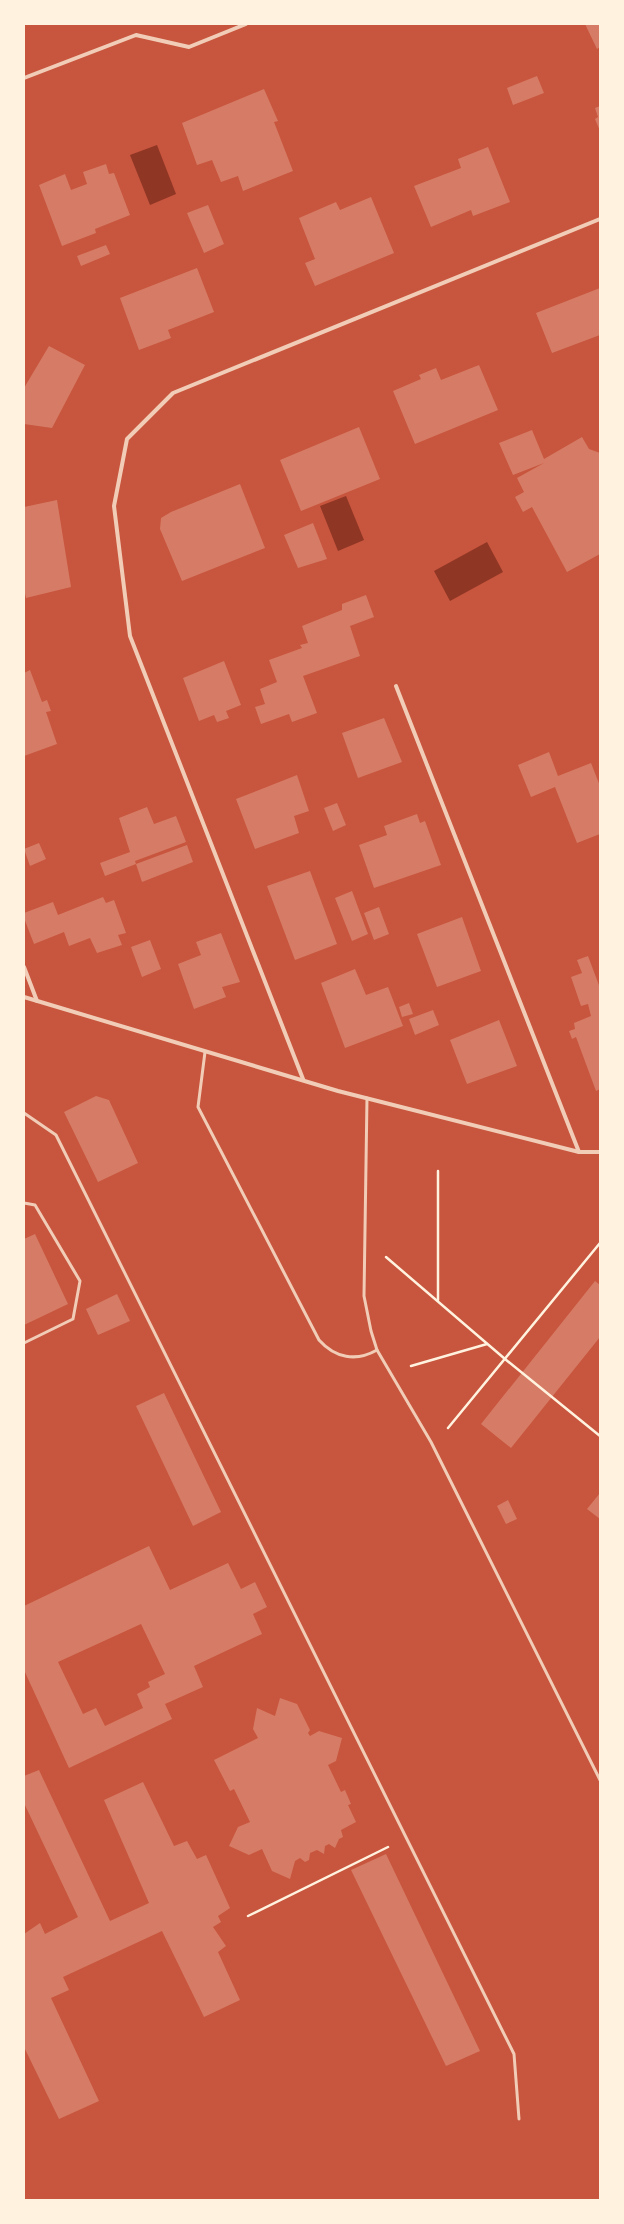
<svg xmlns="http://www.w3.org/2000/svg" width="624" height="2224" viewBox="0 0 624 2224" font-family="'IBM Plex Sans',sans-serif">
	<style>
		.water { fill: #8f3625 }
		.building { fill: #d67c66; fill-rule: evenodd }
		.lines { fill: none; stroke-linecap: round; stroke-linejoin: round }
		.path { stroke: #fff3e0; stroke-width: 2.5 }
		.service { stroke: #f1ccb7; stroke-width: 3 }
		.minor { stroke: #f1ccb7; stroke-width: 4 }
	</style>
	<rect width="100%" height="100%" fill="#c8553d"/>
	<g class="water">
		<path d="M 157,145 L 176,194 L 150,205 L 130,155 Z"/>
		<path d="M 346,496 L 364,540 L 338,551 L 320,506 Z"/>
		<path d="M 487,542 L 503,572 L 450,601 L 434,571 Z"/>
	</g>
	<g class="building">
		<path d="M 585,24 L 600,24 L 600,47 L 597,49 Z"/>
		<path d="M 537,76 L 544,93 L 513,105 L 507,88 Z"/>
		<path d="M 264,89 L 278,121 L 274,122 L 293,171 L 243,191 L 238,176 L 221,182 L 212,160 L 197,165 L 182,123 Z"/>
		<path d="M 600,106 L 600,131 L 595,119 L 598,117 L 595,108 Z"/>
		<path d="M 488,147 L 510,202 L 473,216 L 471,210 L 431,227 L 414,186 L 461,168 L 458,159 Z"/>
		<path d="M 106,164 L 109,174 L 114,173 L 130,215 L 95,229 L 96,233 L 62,246 L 39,185 L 65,174 L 71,190 L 87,184 L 83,172 Z"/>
		<path d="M 371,197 L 394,253 L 315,286 L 305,263 L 315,259 L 299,218 L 336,202 L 340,210 Z"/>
		<path d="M 208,205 L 224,244 L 204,253 L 187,213 Z"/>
		<path d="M 106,245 L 110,254 L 81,266 L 77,256 Z"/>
		<path d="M 197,268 L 214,312 L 168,330 L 171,338 L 139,350 L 120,298 Z"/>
		<path d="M 600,288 L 600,335 L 552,353 L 536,313 Z"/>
		<path d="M 49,346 L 85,365 L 52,428 L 24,424 L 24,388 Z"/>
		<path d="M 479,365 L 498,410 L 415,444 L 393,391 L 421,379 L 419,375 L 436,368 L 441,380 Z"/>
		<path d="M 359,427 L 380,479 L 301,511 L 280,460 Z"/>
		<path d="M 532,430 L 544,459 L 582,437 L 589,449 L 600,453 L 600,554 L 567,572 L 532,507 L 523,512 L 515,497 L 524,492 L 517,478 L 544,463 L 513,475 L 499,443 Z"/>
		<path d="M 240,484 L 265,548 L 182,581 L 160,529 L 161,518 L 171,512 Z"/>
		<path d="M 57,500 L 71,587 L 26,598 L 24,589 L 24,507 Z"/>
		<path d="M 313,523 L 327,559 L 298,568 L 284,535 Z"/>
		<path d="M 366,595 L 374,617 L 350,626 L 360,656 L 303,676 L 317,713 L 292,722 L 289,714 L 261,724 L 255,707 L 265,704 L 260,689 L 277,682 L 269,660 L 302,648 L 300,645 L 308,643 L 302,626 L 342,610 L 342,604 Z"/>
		<path d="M 224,661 L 241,705 L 226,711 L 229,718 L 217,722 L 214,715 L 199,721 L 183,678 Z"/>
		<path d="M 30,670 L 42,702 L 47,700 L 51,711 L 46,712 L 57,744 L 24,756 L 24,673 Z"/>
		<path d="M 384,718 L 402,762 L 358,778 L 342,733 Z"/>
		<path d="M 549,752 L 558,776 L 591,763 L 600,786 L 600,834 L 577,843 L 555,787 L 531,797 L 518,765 Z"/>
		<path d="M 297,775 L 309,811 L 294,816 L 299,833 L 255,849 L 236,799 Z"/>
		<path d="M 337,803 L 346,825 L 333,831 L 324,808 Z"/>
		<path d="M 147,807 L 154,824 L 176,816 L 186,842 L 135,861 L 136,864 L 105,876 L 100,863 L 130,852 L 119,818 Z"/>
		<path d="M 417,814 L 420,823 L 425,821 L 441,865 L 374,888 L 359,845 L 387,835 L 384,826 Z"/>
		<path d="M 39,843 L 46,859 L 30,866 L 24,849 Z"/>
		<path d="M 187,845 L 193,862 L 142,882 L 136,864 Z"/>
		<path d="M 310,871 L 337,944 L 295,960 L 267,886 Z"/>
		<path d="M 352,891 L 368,934 L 352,941 L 335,898 Z"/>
		<path d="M 103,897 L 106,903 L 114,900 L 126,933 L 118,935 L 122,945 L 97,953 L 90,938 L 69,946 L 64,932 L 34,944 L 24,918 L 24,913 L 53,902 L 58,915 Z"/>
		<path d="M 379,907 L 389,934 L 374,940 L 364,913 Z"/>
		<path d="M 462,917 L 481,971 L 437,987 L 417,934 Z"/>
		<path d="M 221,933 L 240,982 L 222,987 L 226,997 L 194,1009 L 178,964 L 201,955 L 196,942 Z"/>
		<path d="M 150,940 L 161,969 L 142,977 L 131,947 Z"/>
		<path d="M 588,956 L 600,988 L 600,1089 L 596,1091 L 576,1037 L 572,1039 L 569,1031 L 575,1029 L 574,1023 L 591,1016 L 588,1004 L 581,1006 L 571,977 L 582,973 L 577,960 Z"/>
		<path d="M 355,969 L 366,995 L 388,987 L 403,1026 L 345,1048 L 321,983 Z"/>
		<path d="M 409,1003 L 413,1014 L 402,1017 L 399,1007 Z"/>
		<path d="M 433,1010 L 439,1025 L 415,1035 L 409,1019 Z"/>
		<path d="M 499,1020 L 517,1066 L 467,1084 L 450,1040 Z"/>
		<path d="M 96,1096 L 109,1100 L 138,1163 L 98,1182 L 64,1112 Z"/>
		<path d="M 35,1234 L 68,1304 L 24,1325 L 24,1239 Z"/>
		<path d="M 595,1281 L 600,1285 L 600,1337 L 511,1448 L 481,1424 Z"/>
		<path d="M 117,1294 L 130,1321 L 98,1335 L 86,1309 Z"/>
		<path d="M 164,1393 L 221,1512 L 193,1526 L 136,1406 Z"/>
		<path d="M 600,1493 L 600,1519 L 587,1509 Z"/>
		<path d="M 508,1500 L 517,1519 L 506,1524 L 497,1506 Z"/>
		<path d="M 149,1546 L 170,1590 L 228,1563 L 241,1589 L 255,1582 L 267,1607 L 253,1614 L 262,1634 L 194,1666 L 203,1687 L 165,1704 L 172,1719 L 69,1768 L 24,1670 L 24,1606 ZM 141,1624 L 165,1674 L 148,1682 L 150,1687 L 137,1694 L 143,1708 L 105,1726 L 96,1708 L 83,1714 L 58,1662 Z"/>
		<path d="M 280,1698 L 297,1704 L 310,1730 L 308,1733 L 310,1736 L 319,1731 L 342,1738 L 336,1761 L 328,1765 L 341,1792 L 345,1790 L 351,1804 L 348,1805 L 356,1822 L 341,1830 L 343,1837 L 339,1839 L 335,1848 L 329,1844 L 325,1846 L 324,1854 L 317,1850 L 310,1853 L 309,1860 L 305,1862 L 300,1858 L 295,1861 L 290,1879 L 272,1871 L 262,1849 L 249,1855 L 229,1846 L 238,1827 L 250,1822 L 234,1789 L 230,1791 L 214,1760 L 258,1738 L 253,1729 L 257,1708 L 275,1716 Z"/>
		<path d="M 39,1770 L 110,1921 L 149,1903 L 104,1800 L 143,1782 L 174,1846 L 187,1841 L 197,1859 L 206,1855 L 230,1908 L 218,1916 L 221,1922 L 213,1927 L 226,1946 L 218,1952 L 240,2000 L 204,2017 L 162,1931 L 63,1977 L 69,1990 L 51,1998 L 99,2101 L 59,2119 L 24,2047 L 24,1934 L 40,1923 L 45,1934 L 78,1917 L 24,1803 L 24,1776 Z"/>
		<path d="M 386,1854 L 480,2051 L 446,2066 L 351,1870 Z"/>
	</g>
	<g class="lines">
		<g class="path">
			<path d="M 386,1257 L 505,1359 L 600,1436"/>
			<path d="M 438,1300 L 438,1171"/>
			<path d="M 411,1366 L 487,1344"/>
			<path d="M 448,1428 L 600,1243"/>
			<path d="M 248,1916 L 388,1847"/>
		</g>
		<g class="service">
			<path d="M 205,1052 L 198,1107 L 319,1340 C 335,1358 356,1362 377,1350"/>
			<path d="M 367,1098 L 364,1296 L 371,1331 L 377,1350 L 431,1442 L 600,1780"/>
			<path d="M 24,1113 L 56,1135 L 514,2054 L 519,2119"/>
			<path d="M 24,1203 L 35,1205 L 80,1281 L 73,1319 L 24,1343"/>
		</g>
		<g class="minor">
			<path d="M 24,78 L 136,35 L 189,47 L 246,24"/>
			<path d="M 396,686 L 579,1152"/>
			<path d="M 24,967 L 37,1001"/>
			<path d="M 24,997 L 338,1091 L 579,1152 L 600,1152"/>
			<path d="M 303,1079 L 130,636 L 114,506 L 127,439 L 173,393 L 600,219"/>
		</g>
	</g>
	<rect width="624" height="2224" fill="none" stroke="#fff3e0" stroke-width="50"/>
</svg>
